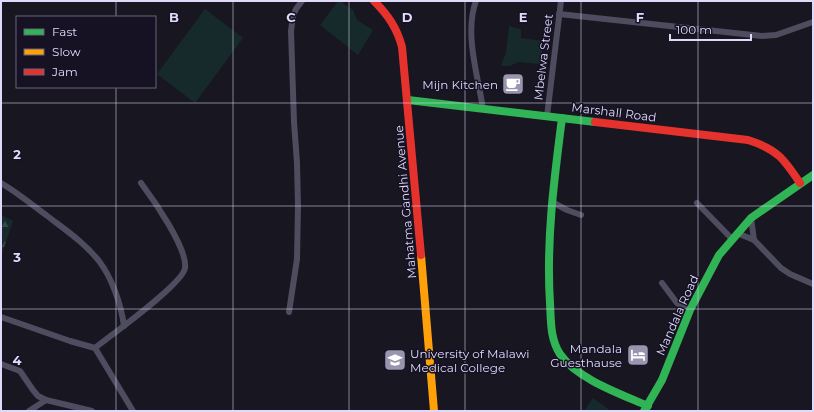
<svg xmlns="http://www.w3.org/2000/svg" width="814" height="412" viewBox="0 0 814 412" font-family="Montserrat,sans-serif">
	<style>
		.forest { fill: url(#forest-firs) }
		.park { fill: #162a2b }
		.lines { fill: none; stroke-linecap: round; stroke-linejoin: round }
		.street { stroke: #4e4c5f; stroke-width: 6 }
		.fast { stroke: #30b455; stroke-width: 8 }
		.slow { stroke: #ff9f0a; stroke-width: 8 }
		.jam { stroke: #e5322d; stroke-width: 8 }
		.grid { fill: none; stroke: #dfdafa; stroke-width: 1; stroke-opacity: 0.55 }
		.labels { text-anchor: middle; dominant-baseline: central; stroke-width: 3; stroke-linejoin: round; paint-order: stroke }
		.street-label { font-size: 12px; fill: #dfdafa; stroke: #161224 }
		.poi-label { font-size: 12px; fill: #dfdafa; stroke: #161224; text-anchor: end }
		.grid-label { font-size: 13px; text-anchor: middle; font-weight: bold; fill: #dfdafa; stroke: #161224; stroke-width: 3; stroke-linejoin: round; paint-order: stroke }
	</style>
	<defs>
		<pattern id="forest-firs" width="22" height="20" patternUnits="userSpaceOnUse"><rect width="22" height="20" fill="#162a2b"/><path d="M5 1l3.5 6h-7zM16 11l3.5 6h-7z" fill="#37484b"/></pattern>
	</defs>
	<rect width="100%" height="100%" fill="#181620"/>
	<path class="forest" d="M 1,215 L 13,221 L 1,256 Z"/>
	<g class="park">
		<path d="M 338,1 L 340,1 L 353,10 L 357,20 L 373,30 L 358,55 L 320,25 Z"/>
		<path d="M 205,9 L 243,38 L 195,103 L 157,74 Z"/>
		<path d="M 509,26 L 521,29 L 521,38 L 544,41 L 540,64 L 518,62 L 510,66 L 501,66 L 506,52 Z"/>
		<path d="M 593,398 L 611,411 L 584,411 Z"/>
	</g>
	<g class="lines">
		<g class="street">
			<path d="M 476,1 C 464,33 478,76 483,109"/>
			<path d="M 559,14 L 762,36 L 776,35 L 813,22"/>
			<path d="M 547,116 L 561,1"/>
			<path d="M 1,183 C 17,192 31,204 46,215 C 64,229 84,242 99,261 C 112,278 121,304 124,326"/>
			<path d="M 552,202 L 567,210 L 581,215"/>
			<path d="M 697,203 L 732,239"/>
			<path d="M 751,218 L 754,240"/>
			<path d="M 737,233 L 754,240 L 781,268 L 790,274 L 813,284"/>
			<path d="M 662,283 L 677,303 L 690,310"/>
			<path d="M 289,312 L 297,259 L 298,206 L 297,163 L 294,122 L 291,31 L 293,16 L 296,9 L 302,1"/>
			<path d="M 1,317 L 70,341 L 95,348 L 133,411"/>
			<path d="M 95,348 C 111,335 183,284 185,268 C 188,249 153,199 141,183"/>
			<path d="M 1,364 L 20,371 L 33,390 L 38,396 L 46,400 L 92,411"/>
			<path d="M 29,411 L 46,400"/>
		</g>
		<g class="fast">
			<path d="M 408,100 L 595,122"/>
			<path d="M 562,118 C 554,180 546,241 550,303 C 551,320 550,339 560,354 C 577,379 621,394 648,406"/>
			<path d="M 644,411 L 662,380 L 690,310 L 719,255 L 751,218 L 813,175"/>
		</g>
		<path class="slow" d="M 421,255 L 434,411"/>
		<g class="jam">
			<path d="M 374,1 C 388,15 397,28 402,47 L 421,255"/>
			<path d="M 595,122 L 748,140 C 777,149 784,159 800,183"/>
		</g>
	</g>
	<path class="grid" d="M 116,1 L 116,17M 233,1 L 233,411M 349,1 L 349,411M 465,1 L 465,411M 581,1 L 581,411M 698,1 L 698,411M 116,87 L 116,411M 1,103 L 813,103M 1,206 L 813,206M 1,309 L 813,309"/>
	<defs>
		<g id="cafe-square" transform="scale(1.15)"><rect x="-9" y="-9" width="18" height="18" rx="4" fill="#9995ae" stroke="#161224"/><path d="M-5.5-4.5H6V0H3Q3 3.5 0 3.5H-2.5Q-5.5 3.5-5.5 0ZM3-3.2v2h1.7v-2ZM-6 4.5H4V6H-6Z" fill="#fff"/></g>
		<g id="hotel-square" transform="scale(1.15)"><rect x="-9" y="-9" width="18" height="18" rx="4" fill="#9995ae" stroke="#161224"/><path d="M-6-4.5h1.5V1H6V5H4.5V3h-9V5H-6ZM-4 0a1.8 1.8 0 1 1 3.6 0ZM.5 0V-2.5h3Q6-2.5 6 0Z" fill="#fff"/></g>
		<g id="university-square" transform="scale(1.15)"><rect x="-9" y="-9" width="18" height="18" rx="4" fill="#9995ae" stroke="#161224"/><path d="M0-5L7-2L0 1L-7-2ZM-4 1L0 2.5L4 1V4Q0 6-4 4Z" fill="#fff"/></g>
	</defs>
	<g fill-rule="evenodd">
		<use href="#cafe-square" x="513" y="84"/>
		<use href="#hotel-square" x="638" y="355"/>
		<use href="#university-square" x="395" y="360"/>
	</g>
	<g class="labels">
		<g class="street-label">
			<text transform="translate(543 57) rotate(-83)">Mbelwa Street</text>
			<text transform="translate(614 112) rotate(7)">Marshall Road</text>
			<text transform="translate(405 202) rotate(-95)">Mahatma Gandhi Avenue</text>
			<text transform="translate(677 315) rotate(-66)">Mandala Road</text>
		</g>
		<g class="poi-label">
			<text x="498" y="84">Mijn Kitchen</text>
			<text x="622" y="348">Mandala<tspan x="622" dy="14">Guesthause</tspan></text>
			<text x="410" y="353" text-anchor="start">University of Malawi<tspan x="410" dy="14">Medical College</tspan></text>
		</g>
	</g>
	<g class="grid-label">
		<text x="174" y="22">B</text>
		<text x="291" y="22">C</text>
		<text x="407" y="22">D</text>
		<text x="523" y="22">E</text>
		<text x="640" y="22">F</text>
		<text x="17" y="159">2</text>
		<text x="17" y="262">3</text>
		<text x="17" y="365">4</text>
	</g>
	<rect width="814" height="412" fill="none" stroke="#dfdafa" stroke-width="4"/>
	<rect x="16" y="16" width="140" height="72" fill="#161224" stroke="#66627a"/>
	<rect x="24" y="29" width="20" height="6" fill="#30b455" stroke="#66627a"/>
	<text x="52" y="36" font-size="12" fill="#dfdafa">Fast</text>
	<rect x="24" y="49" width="20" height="6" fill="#ff9f0a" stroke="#66627a"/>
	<text x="52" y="56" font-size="12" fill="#dfdafa">Slow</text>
	<rect x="24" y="69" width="20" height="6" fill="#e5322d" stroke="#66627a"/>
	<text x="52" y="76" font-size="12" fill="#dfdafa">Jam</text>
	<path d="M670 34v6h81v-6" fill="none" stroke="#dfdafa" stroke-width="2"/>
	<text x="676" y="34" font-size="12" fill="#dfdafa" stroke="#161224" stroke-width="3" paint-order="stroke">100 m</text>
</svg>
